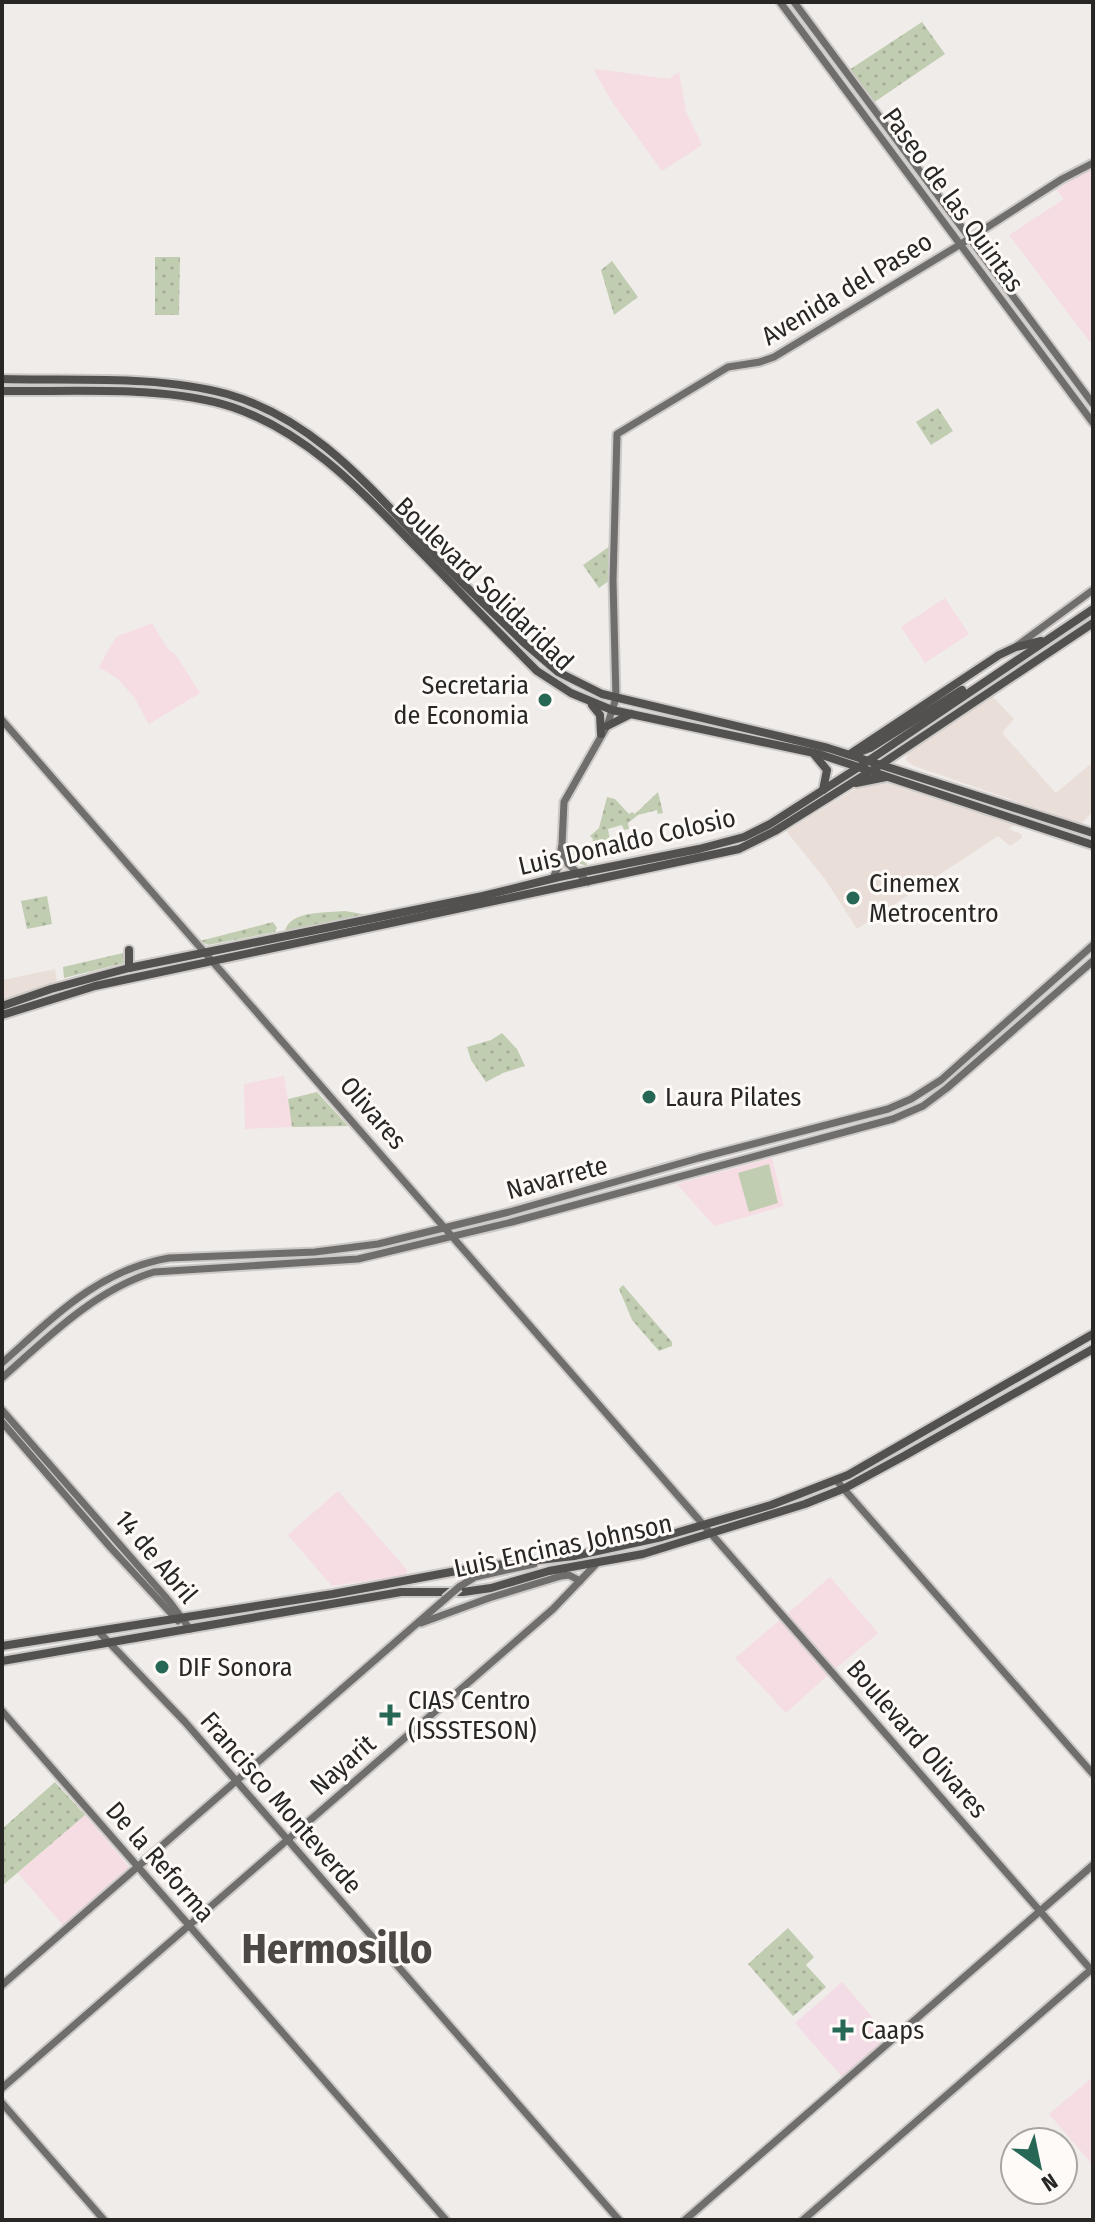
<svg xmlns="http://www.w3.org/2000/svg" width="1095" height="2222" viewBox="0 0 1095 2222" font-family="'Fira Sans Condensed',sans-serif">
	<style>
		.built { fill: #eadfd8 }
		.education { fill: #f6dce3 }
		.medical { fill: #f4dce6 }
		.grass { fill: url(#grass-dots) }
		.garden { fill: #c1cdb1 }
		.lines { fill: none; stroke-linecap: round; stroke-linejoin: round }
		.secondary-casing { stroke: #ccc9c7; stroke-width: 11 }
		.primary-casing { stroke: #ccc9c7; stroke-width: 12 }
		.secondary { stroke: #6f6e6c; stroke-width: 7 }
		.primary { stroke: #52514f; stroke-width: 8 }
		.secondary-bridge-casing { stroke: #ccc9c7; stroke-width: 11; stroke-linecap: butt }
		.secondary-bridge { stroke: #6f6e6c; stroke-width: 7 }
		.poi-dot { fill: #276756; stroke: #fefaf7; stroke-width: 3 }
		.labels { text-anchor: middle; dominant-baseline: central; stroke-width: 6; stroke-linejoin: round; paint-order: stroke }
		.street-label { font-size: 26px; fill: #282726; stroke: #fefaf7 }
		.poi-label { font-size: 26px; fill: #282726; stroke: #fefaf7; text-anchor: start }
		.town-label { font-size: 42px; font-weight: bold; fill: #4c4846; stroke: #fefaf7 }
	</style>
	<defs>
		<pattern id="grass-dots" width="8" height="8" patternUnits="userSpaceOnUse" patternTransform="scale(2)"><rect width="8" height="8" fill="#c1cdb1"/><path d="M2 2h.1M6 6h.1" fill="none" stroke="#a6b098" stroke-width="1.8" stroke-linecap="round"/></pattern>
	</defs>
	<rect width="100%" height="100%" fill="#f0ecea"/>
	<g class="built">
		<path d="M 992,696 L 1014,719 L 1002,733 L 1056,793 L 1093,762 L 1093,811 L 1081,824 L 914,766 L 906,760 L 908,752 Z"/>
		<path d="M 880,781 L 1014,825 L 1008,829 L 1022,834 L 1022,838 L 1010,846 L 998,836 L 857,929 L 825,879 L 786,831 L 865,783 Z"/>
		<path d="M 55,969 L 57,981 L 2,1001 L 2,980 Z"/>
	</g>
	<g class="education">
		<path d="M 597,69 L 669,79 L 679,72 L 686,112 L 702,145 L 662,171 L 613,103 L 594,71 Z"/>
		<path d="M 1093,166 L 1093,340 L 1090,342 L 1009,235 L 1064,199 L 1057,190 L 1070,181 L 1069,178 Z"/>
		<path d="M 945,598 L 969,634 L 925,663 L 901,627 Z"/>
		<path d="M 152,623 L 167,648 L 176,655 L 200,693 L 149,724 L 134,697 L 118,679 L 99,667 L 116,637 Z"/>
		<path d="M 284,1076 L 292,1127 L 245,1129 L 244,1084 Z"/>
		<path d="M 772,1158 L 784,1206 L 714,1226 L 677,1184 Z"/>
		<path d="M 338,1491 L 407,1570 L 406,1575 L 332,1586 L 288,1535 Z"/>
		<path d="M 830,1577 L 878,1633 L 835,1669 L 786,1615 Z"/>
		<path d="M 781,1619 L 829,1674 L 786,1713 L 735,1658 Z"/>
		<path d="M 85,1815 L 129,1867 L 63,1925 L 18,1873 Z"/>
		<path d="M 1092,2078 L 1093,2079 L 1093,2165 L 1049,2114 Z"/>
	</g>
	<path class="medical" d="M 842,1982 L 890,2038 L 843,2078 L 795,2023 Z"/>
	<g class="grass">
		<path d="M 922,22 L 945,54 L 873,103 L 849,70 Z"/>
		<path d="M 155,257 L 180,257 L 179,315 L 155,315 Z"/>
		<path d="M 612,261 L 638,297 L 614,315 L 601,270 Z"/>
		<path d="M 938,408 L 953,431 L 931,445 L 916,422 Z"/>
		<path d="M 610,546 L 610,580 L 599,588 L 583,565 Z"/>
		<path d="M 658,792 L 663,813 L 658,814 L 657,810 L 638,815 L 628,823 L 629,829 L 624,830 L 622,825 L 608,829 L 610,840 L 600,843 L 601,850 L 589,853 L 586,859 L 587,866 L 575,862 L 571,847 L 586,851 L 587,848 L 591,849 L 593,839 L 590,836 L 599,828 L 607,797 L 615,799 L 629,814 L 632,812 L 635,814 Z"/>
		<path d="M 47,896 L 52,924 L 27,929 L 21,901 Z"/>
		<path d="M 345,911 L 368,915 L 285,931 C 290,910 327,913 345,911 Z"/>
		<path d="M 273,922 L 277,928 L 275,932 L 208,945 L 200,941 Z"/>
		<path d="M 123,953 L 127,957 L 124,963 L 64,978 L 63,967 Z"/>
		<path d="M 502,1033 L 517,1049 L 525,1066 L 503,1073 L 486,1082 L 471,1060 L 467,1047 L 491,1040 Z"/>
		<path d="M 317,1092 L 348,1126 L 292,1127 L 288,1099 Z"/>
		<path d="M 623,1285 L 672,1342 L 672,1346 L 659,1351 L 632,1320 L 619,1289 Z"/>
		<path d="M 55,1782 L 85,1815 L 2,1886 L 2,1829 Z"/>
		<path d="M 788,1928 L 814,1957 L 806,1965 L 826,1987 L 793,2016 L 748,1964 Z"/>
	</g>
	<path class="garden" d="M 769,1164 L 778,1203 L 749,1212 L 738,1173 Z"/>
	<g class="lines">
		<g class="secondary-casing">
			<g id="secondary">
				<path d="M 780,2 L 1093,423"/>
				<path d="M 794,2 L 1093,404"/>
				<path d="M 1018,645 L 1093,590"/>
				<path d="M 2,720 L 1093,1972"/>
				<path d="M 563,847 L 568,864 L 588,882"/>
				<path d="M 553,878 L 558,867 L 562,844 L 564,802 L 607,726 L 616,698 L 613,581 L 617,434 L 728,367 L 760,362 L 774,357 L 961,244 L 1062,179 L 1093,163"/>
				<path d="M 2,1363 C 54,1317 98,1270 169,1258 L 315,1252 L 378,1244 L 509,1212 L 699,1158 L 888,1109 L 911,1099 L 941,1080 L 1093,945"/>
				<path d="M 2,1378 C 47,1338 95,1290 154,1272 L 358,1259 L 512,1222 L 893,1119 L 923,1106 L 947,1088 L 1093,961"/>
				<path d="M 2,1410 L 169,1601 L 190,1629"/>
				<path d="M 2,1422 L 110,1547 L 178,1621"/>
				<path d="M 836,1480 L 1093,1774"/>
				<path d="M 459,1587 L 475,1577 L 534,1564"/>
				<path d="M 421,1623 L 489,1598 L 561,1576 L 569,1575 L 580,1581"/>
				<path d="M 99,1632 L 185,1722 L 619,2220"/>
				<path d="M 2,1711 L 446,2220"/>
				<path d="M 2,1985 L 445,1599"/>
				<path d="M 2,2088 L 553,1609 L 597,1563"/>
				<path d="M 2,2103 L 104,2220"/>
				<path d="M 685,2220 L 1093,1865"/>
				<path d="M 803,2220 L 1093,1968"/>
			</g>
		</g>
		<g class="primary-casing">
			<g id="primary">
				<path d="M 2,379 C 74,381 157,375 227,394 C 311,418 365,482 423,543 C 455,577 490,609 523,642 L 558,672 L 602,694 L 828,748 L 1093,833"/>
				<path d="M 2,391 C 73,392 165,385 232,407 C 309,433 363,493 418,549 C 458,590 497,631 537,671 L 571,693 L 612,710 L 819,754 L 1093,845"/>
				<path d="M 592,705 L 600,715 L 601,734"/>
				<path d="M 607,726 L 631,714"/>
				<path d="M 813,753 L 827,770 L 823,790"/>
				<path d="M 850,754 L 999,655 L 1016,647 L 1041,641"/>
				<path d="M 854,754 L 870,748 L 962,690"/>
				<path d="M 856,783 L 886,777"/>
				<path d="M 129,968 L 129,950"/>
				<path d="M 2,1006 L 51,989 L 129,968 L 483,896 L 559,877 L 699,849 L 744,837 L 770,824 L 859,767 L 1093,609"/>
				<path d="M 2,1015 L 95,986 L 739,849 L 775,831 L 871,771 L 1093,623"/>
				<path d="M 2,1646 L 333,1594 L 478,1567 L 574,1556 L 662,1537 L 771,1505 L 848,1475 L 1093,1334"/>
				<path d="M 2,1661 L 401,1592 L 463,1592 L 491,1588 L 549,1571 L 643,1554 L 805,1504 L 845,1488 L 904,1456 L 1093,1349"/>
			</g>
		</g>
		<use href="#secondary" class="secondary"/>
		<use href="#primary" class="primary"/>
		<g class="secondary-bridge-casing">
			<path id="secondary-bridge" d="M 445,1599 L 459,1587"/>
		</g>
		<use href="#secondary-bridge" class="secondary-bridge"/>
	</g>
	<g class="poi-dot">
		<circle cx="545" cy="700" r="8"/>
		<circle cx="853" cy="898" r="8"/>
		<circle cx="649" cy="1097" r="8"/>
		<circle cx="162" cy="1667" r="8"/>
		<path d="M386 1703h8v8h8v8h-8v8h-8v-8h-8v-8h8z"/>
		<path d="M839 2018h8v8h8v8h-8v8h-8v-8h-8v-8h8z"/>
	</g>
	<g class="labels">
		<g class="street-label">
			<text transform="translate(953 200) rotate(54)">Paseo de las Quintas</text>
			<text transform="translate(847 289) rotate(-31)">Avenida del Paseo</text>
			<text transform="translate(484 584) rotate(44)">Boulevard Solidaridad</text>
			<text transform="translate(627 842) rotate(-13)">Luis Donaldo Colosio</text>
			<text transform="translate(373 1113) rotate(49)">Olivares</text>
			<text transform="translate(557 1178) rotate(-15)">Navarrete</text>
			<text transform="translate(563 1546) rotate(-12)">Luis Encinas Johnson</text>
			<text transform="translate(156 1557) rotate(50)">14 de Abril</text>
			<text transform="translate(917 1739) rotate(49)">Boulevard Olivares</text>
			<text transform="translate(343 1765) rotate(-41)">Nayarit</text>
			<text transform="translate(281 1803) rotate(49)">Francisco Monteverde</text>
			<text transform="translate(160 1862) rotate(49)">De la Reforma</text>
		</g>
		<g class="poi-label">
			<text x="529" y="685" text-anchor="end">Secretaria<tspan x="529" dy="30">de Economia</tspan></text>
			<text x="869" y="883">Cinemex<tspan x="869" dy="30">Metrocentro</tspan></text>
			<text x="665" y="1097">Laura Pilates</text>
			<text x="178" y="1667">DIF Sonora</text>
			<text x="408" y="1700">CIAS Centro<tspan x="408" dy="30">(ISSSTESON)</tspan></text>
			<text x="861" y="2030">Caaps</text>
		</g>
		<g class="town-label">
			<text x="337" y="1949">Hermosillo</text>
		</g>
	</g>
	<rect width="1095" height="2222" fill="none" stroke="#282726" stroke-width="8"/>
	<g transform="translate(1039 2166) rotate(147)"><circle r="38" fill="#fefaf7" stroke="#a8a6a3" stroke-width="2"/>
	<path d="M0-6L14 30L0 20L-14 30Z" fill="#276756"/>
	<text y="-12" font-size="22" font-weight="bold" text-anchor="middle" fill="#282726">N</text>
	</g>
</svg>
